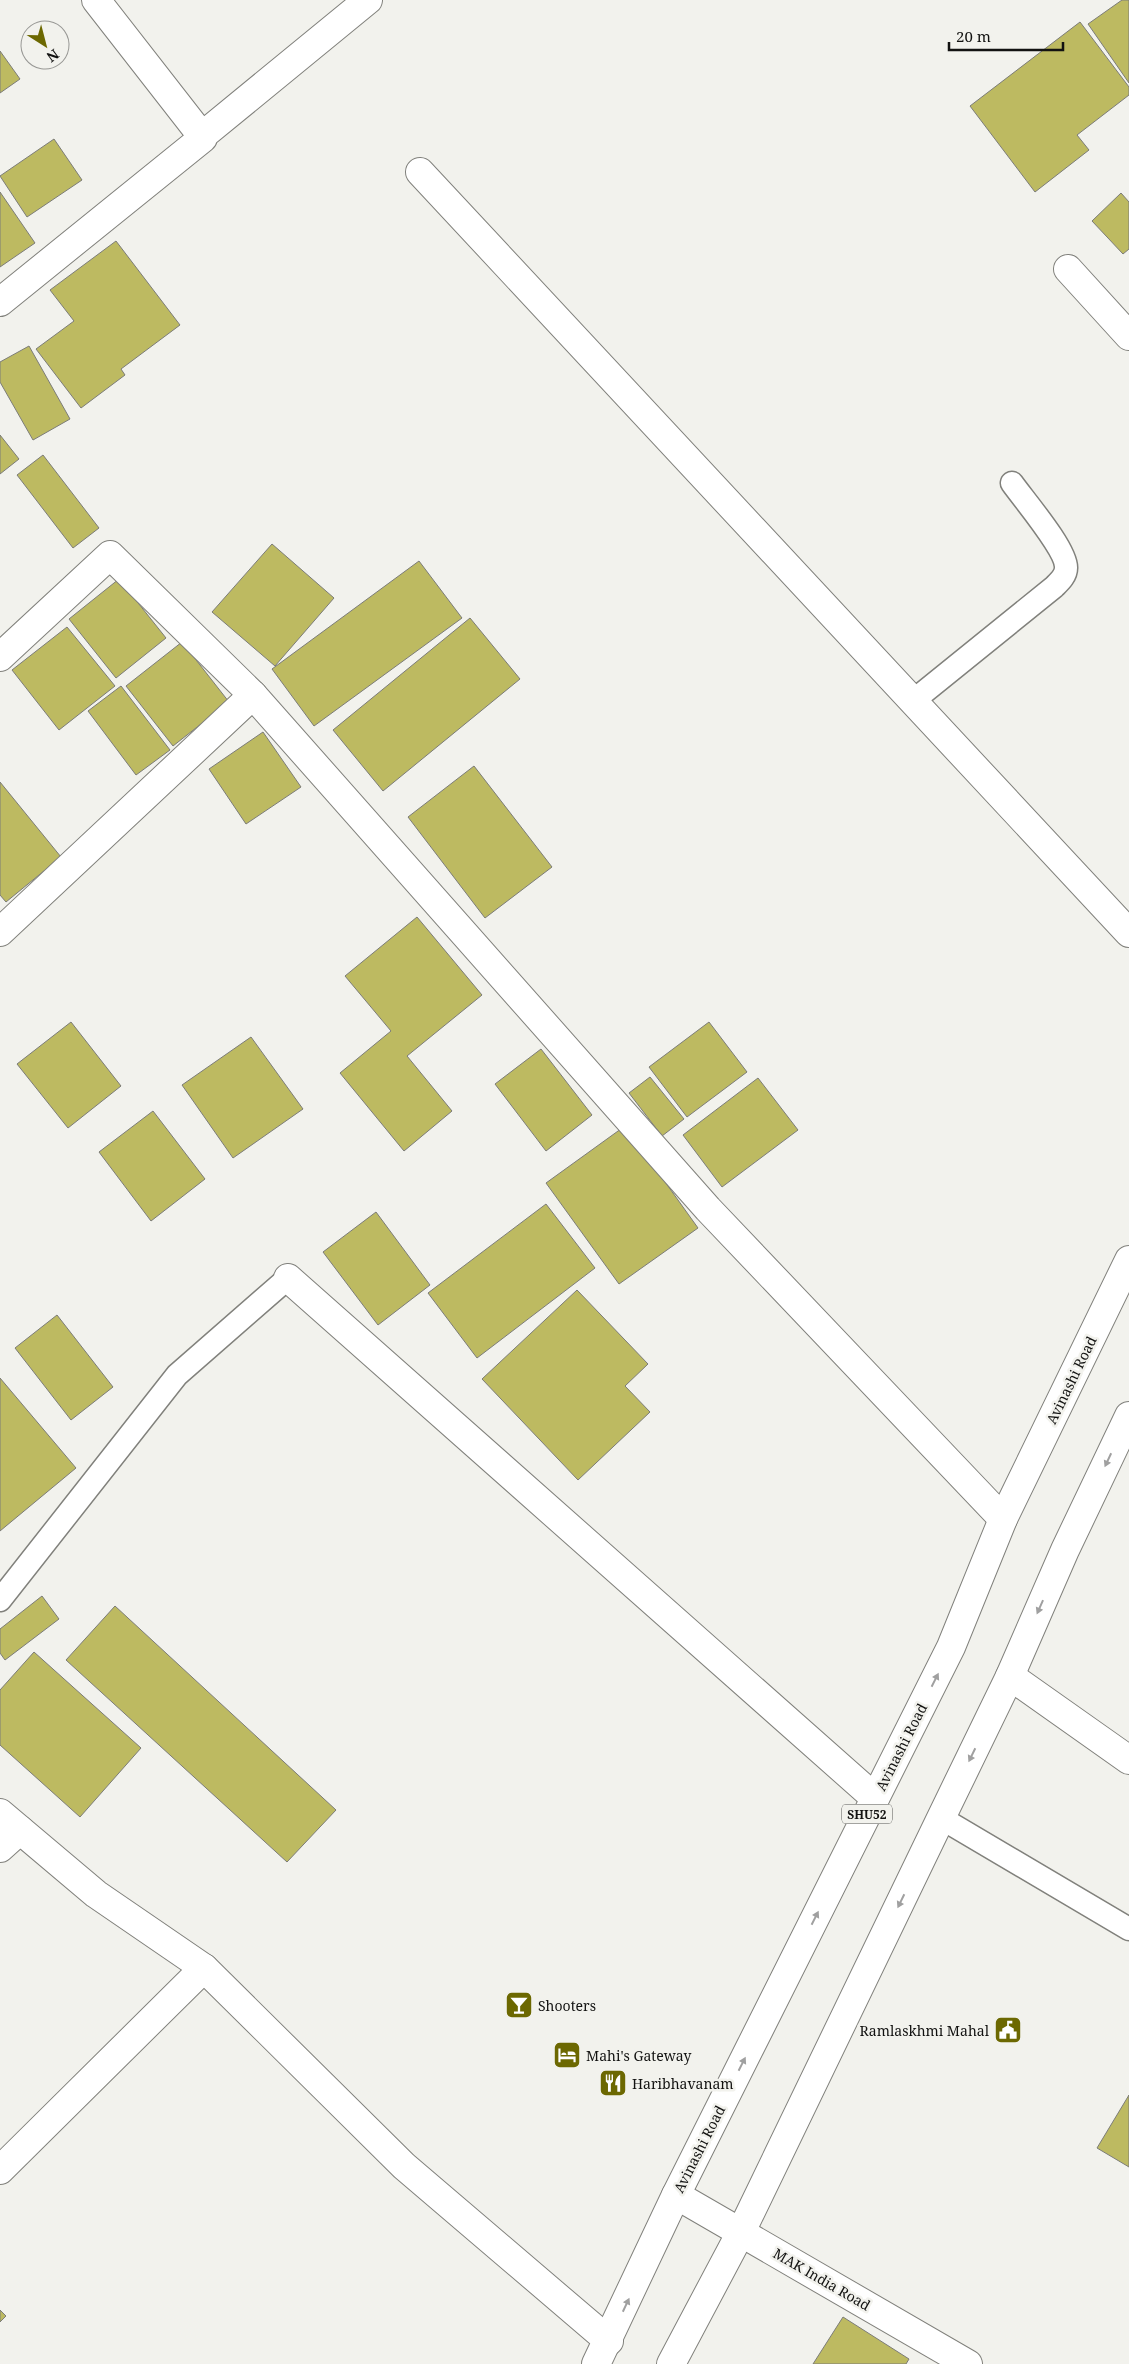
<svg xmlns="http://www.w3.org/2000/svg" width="1129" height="2364" viewBox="0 0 1129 2364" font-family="'Noto Serif',serif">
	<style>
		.building { fill: #bdba61; stroke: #7c7c78 }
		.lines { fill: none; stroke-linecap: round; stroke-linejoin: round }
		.service-casing { stroke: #81817c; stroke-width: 25 }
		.minor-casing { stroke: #81817c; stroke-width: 30 }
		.tertiary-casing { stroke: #81817c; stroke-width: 30 }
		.primary-casing { stroke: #81817c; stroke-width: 30 }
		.service { stroke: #fff; stroke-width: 22 }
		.minor { stroke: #fff; stroke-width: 28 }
		.tertiary { stroke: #fff; stroke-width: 28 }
		.primary { stroke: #fff; stroke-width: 28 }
		.oneway { fill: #a0a0a0 }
		.labels { text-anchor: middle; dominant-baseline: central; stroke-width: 5; stroke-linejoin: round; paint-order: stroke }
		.shield { fill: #f2f2ed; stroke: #555553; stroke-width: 1 }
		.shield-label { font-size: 12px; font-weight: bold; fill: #121211 }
		.street-label { font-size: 14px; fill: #121211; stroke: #f2f2ed }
		.poi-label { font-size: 14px; fill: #121211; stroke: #f2f2ed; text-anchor: start }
	</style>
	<rect width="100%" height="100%" fill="#f2f2ed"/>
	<g class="building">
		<path d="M 1122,0 L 1129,0 L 1129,83 L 1088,24 Z"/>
		<path d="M 1080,22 L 1129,87 L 1129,95 L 1077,135 L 1089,150 L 1035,192 L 970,106 Z"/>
		<path d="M 0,51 L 20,79 L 0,93 Z"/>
		<path d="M 54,139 L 82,180 L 27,217 L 0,176 Z"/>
		<path d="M 0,192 L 35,243 L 0,267 Z"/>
		<path d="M 1121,193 L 1129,202 L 1129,249 L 1123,254 L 1092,221 Z"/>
		<path d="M 116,241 L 180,325 L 121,369 L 125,375 L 81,408 L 36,349 L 74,321 L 50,290 Z"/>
		<path d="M 29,346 L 70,419 L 33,440 L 0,382 L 0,362 Z"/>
		<path d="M 0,435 L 19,459 L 0,474 Z"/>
		<path d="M 43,455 L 99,528 L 73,548 L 17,475 Z"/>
		<path d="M 272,544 L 334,598 L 275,666 L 212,612 Z"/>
		<path d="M 419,561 L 462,618 L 314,726 L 272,669 Z"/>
		<path d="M 119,579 L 166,638 L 116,678 L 69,619 Z"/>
		<path d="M 470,618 L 520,679 L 383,791 L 333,730 Z"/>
		<path d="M 67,627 L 115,686 L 59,730 L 12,670 Z"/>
		<path d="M 182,642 L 229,702 L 173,746 L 126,686 Z"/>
		<path d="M 121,686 L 170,750 L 136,775 L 88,711 Z"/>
		<path d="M 263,732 L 301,787 L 246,824 L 209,769 Z"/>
		<path d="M 474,766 L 552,867 L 485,918 L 408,817 Z"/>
		<path d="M 0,782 L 61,857 L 6,902 L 0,895 Z"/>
		<path d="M 417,917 L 482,995 L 407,1056 L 452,1111 L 404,1151 L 340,1073 L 391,1031 L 345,976 Z"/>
		<path d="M 71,1022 L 121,1086 L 68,1128 L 17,1064 Z"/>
		<path d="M 709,1022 L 747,1072 L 687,1117 L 649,1067 Z"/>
		<path d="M 251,1037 L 303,1109 L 233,1158 L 182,1085 Z"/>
		<path d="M 541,1049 L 592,1115 L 546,1151 L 495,1084 Z"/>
		<path d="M 650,1077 L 684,1119 L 662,1136 L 629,1093 Z"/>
		<path d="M 758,1078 L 798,1130 L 722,1187 L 683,1135 Z"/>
		<path d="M 153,1111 L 205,1179 L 151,1221 L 99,1152 Z"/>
		<path d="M 625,1126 L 698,1228 L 619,1284 L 546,1183 Z"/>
		<path d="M 546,1204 L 595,1268 L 477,1358 L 428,1293 Z"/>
		<path d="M 376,1212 L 430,1285 L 378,1325 L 323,1252 Z"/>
		<path d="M 577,1290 L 648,1364 L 625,1386 L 650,1412 L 578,1480 L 482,1379 Z"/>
		<path d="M 57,1315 L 113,1387 L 71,1420 L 15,1348 Z"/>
		<path d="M 0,1378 L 76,1468 L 0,1531 Z"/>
		<path d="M 42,1596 L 59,1619 L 5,1660 L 0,1653 L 0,1629 Z"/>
		<path d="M 115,1606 L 336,1810 L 287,1862 L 66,1660 Z"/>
		<path d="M 34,1652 L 141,1748 L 80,1817 L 0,1745 L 0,1690 Z"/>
		<path d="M 1129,2095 L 1129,2167 L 1097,2148 Z"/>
		<path d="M 0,2310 L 6,2316 L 0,2322 Z"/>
		<path d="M 843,2317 L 909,2359 L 906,2364 L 813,2364 Z"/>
	</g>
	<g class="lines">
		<g class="service-casing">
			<g id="service">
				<path d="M 913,701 L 1054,587 C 1059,582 1066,576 1066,568 C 1067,550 1024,500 1012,483"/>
				<path d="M 0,1600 L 177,1375 L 288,1278"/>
				<path d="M 941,1818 L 1129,1929"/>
			</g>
		</g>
		<g class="minor-casing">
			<g id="minor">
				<path d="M 96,0 L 202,136"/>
				<path d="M 420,172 L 1129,933"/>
				<path d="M 1068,269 L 1129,336"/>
				<path d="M 0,302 L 203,138 L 202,136 L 368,0"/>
				<path d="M 0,657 L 110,555 L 253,695 L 708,1209 L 1003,1519"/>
				<path d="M 0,932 L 253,695"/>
				<path d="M 288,1278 L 875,1798"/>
				<path d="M 1010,1676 L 1129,1760"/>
				<path d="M 0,1813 L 96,1894 L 204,1968 L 404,2166 L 609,2341"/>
				<path d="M 0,1848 L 20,1830"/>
				<path d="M 0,2170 L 204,1968"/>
			</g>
		</g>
		<g class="tertiary-casing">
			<path id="tertiary" d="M 676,2195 L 968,2364"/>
		</g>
		<g class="primary-casing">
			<g id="primary">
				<path d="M 596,2364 L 676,2195 L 951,1647 L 1003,1519 L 1129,1260"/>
				<path d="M 671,2364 L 741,2232 L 941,1818 L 1010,1676 L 1065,1550 L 1129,1416"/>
			</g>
		</g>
		<use href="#service" class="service"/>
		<use href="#minor" class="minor"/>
		<use href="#tertiary" class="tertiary"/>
		<use href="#primary" class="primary"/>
	</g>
	<defs><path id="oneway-solid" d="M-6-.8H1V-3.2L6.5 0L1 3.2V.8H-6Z" transform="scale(1.25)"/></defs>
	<g class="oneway">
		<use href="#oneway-solid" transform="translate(1108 1460) rotate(115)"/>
		<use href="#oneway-solid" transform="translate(1040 1607) rotate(114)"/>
		<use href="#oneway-solid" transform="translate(935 1680) rotate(-63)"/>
		<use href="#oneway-solid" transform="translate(972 1755) rotate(116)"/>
		<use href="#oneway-solid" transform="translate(901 1901) rotate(116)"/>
		<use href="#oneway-solid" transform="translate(815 1918) rotate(-63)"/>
		<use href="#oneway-solid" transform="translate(742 2064) rotate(-63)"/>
		<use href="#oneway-solid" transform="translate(626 2305) rotate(-65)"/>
	</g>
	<defs>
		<g id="bar-square" transform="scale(1.4375)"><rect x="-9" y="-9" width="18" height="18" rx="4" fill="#6c6801" stroke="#f2f2ed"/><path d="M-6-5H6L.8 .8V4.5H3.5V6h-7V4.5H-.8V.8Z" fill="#fff"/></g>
		<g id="civic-square" transform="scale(1.4375)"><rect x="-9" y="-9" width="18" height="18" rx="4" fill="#6c6801" stroke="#f2f2ed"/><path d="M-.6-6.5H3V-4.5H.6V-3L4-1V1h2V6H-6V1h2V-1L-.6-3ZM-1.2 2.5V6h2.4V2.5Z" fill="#fff"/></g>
		<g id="hotel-square" transform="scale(1.4375)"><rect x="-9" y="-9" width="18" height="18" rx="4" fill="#6c6801" stroke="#f2f2ed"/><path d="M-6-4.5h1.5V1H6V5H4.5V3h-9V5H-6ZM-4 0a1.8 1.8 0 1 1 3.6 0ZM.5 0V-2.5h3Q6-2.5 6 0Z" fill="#fff"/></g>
		<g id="restaurant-square" transform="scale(1.4375)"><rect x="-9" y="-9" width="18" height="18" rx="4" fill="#6c6801" stroke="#f2f2ed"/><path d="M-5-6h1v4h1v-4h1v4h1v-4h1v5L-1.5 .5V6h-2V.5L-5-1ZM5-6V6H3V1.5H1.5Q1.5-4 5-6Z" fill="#fff"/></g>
	</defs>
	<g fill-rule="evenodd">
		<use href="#bar-square" x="519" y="2005"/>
		<use href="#civic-square" x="1008" y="2030"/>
		<use href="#hotel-square" x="567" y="2055"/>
		<use href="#restaurant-square" x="613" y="2083"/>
	</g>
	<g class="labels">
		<rect class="shield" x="842" y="1804.5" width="50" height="19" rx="4"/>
		<g class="shield-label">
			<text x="867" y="1814">SHU52</text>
		</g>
		<g class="street-label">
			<text transform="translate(1071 1380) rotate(-64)">Avinashi Road</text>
			<text transform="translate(901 1747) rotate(-63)">Avinashi Road</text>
			<text transform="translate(699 2149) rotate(-63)">Avinashi Road</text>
			<text transform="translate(822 2279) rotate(30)">MAK India Road</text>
		</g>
		<g class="poi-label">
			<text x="538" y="2005">Shooters</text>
			<text x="989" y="2030" text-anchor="end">Ramlaskhmi Mahal</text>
			<text x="586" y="2055">Mahi's Gateway</text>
			<text x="632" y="2083">Haribhavanam</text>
		</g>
	</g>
	<g transform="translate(45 45) rotate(144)"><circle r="24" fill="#f2f2ed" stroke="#989895"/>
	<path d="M0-4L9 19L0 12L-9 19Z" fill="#6c6801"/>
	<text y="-8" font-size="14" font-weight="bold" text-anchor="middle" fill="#121211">N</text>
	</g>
	<path d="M949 42v8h114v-8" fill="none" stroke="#121211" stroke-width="2.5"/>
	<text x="956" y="42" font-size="15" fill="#121211" stroke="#f2f2ed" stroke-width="4" paint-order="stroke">20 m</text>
</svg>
